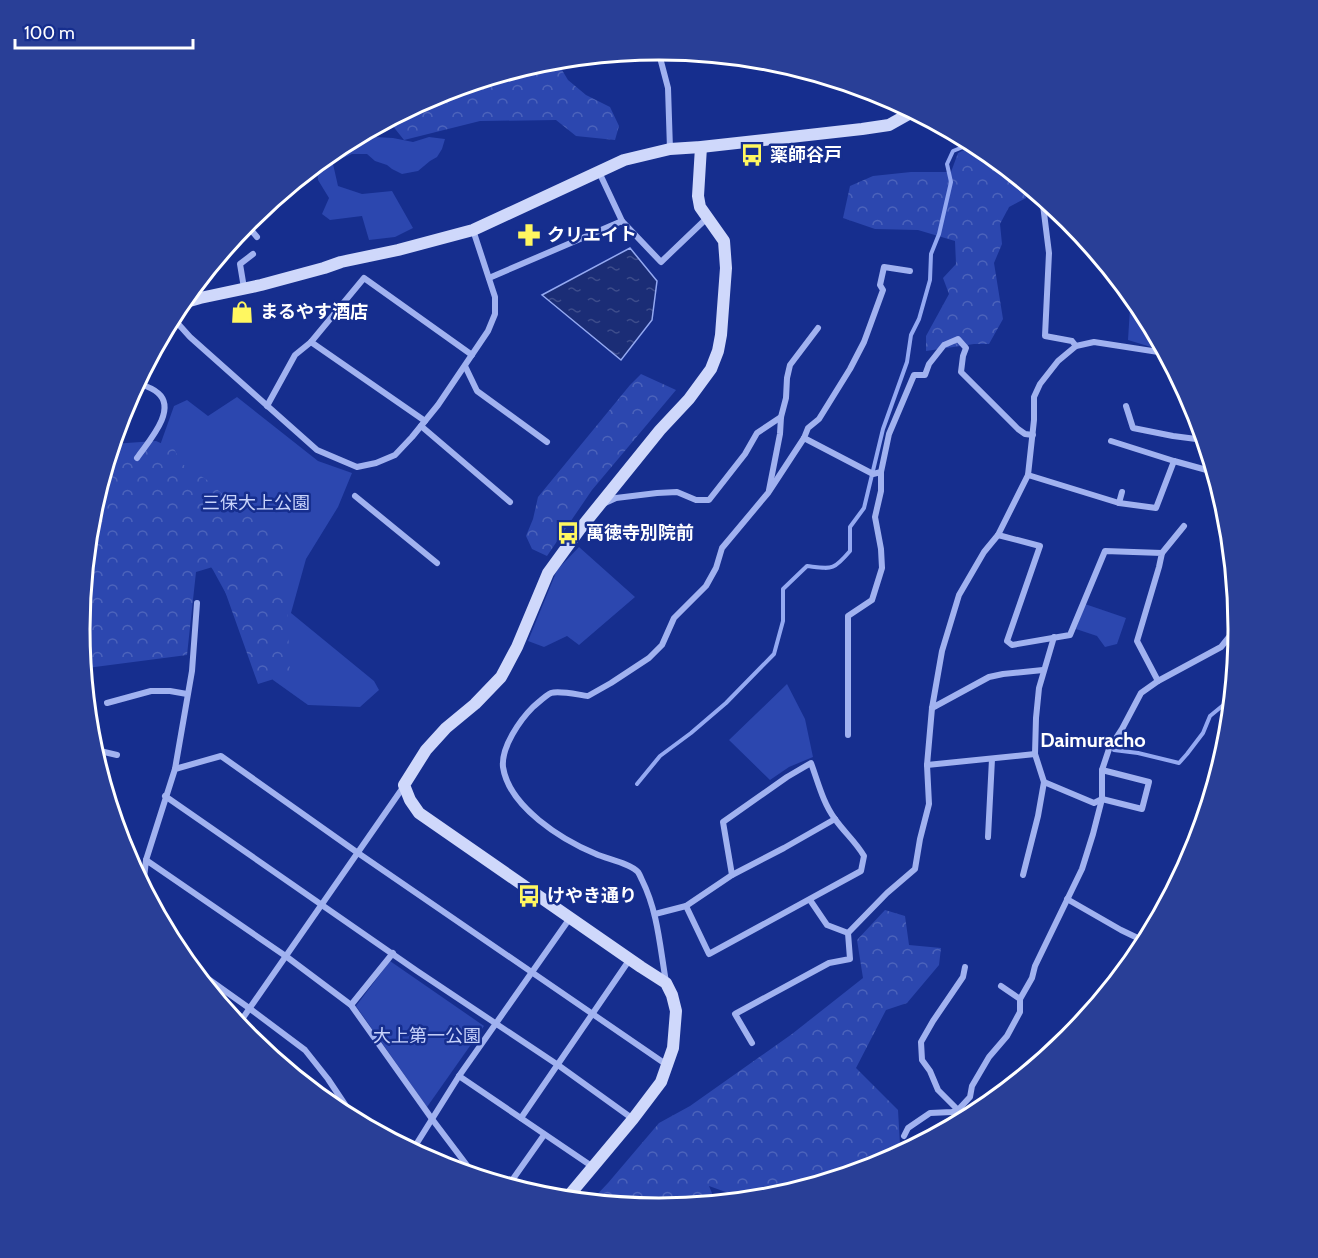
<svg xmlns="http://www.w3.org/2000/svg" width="1318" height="1258" viewBox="0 0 1318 1258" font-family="Cabin,'Noto Sans JP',sans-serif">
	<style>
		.green { fill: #2c47af }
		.forest { fill: url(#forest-crowns) }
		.water { fill: url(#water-ripples); stroke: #94a9f2; stroke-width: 1.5 }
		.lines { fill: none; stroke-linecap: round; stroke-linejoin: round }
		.stream { stroke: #94a9f2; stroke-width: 4 }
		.street { stroke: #a1b2f0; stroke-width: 6 }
		.secondary { stroke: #cfd8fb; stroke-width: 12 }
		.labels { text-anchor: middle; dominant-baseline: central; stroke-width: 5; stroke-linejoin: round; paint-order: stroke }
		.poi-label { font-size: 18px; font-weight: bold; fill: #fff; stroke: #162e8e; text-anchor: start }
		.park-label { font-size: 18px; fill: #c8d3fb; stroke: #162e8e }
		.neighbourhood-label { font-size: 20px; font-weight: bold; fill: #fff; stroke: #162e8e }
		.rim { fill: none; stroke: #fff; stroke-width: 3 }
	</style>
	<defs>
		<pattern id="forest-crowns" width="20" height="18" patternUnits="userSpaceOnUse" patternTransform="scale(1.5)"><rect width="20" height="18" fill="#2c47af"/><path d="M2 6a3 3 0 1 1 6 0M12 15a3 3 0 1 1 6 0" fill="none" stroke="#4c63bb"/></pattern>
		<pattern id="water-ripples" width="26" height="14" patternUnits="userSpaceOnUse" patternTransform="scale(1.5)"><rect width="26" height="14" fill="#1b2d76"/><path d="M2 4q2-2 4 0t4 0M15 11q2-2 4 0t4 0" fill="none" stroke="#3d4c8b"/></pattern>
	</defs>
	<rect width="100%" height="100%" fill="#162e8e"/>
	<g class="green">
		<path d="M 357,136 L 393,138 L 413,142 L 429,137 L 445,139 L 442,149 L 437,157 L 430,161 L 418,171 L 402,174 L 392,169 L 387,165 L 375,161 L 367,154 L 352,154 L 343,158 L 353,142 L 352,139 Z"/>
		<path d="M 333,164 L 338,186 L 362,194 L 392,191 L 413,228 L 395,237 L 369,240 L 362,216 L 330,220 L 322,214 L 329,198 L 318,180 L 317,168 Z"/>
		<path d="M 1130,308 L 1142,308 L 1162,346 L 1151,347 L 1128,340 Z"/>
		<path d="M 237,397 L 318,461 L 352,473 L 338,507 L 306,559 L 291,613 L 374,681 L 379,690 L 360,707 L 308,705 L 273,680 L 213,570 L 158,488 L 153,465 L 174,406 L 187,400 L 208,416 Z"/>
		<path d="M 579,547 L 635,597 L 579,645 L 567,636 L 544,647 L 528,641 L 557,570 Z"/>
		<path d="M 1085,604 L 1126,618 L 1117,644 L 1105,647 L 1097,636 L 1076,629 Z"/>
		<path d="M 787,684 L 805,719 L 813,757 L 789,767 L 770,780 L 729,740 Z"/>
		<path d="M 390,961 L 484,1026 L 427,1107 L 356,1006 Z"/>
	</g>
	<g class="forest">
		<path d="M 556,60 L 568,80 L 586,95 L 610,107 L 619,126 L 615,140 L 576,136 L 556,120 L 480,121 L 404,140 L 388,120 L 438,93 L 546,61 Z"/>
		<path d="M 976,144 L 981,147 L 1027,185 L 1026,198 L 1009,207 L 1000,224 L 1002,244 L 994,263 L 1003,319 L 989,344 L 974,344 L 926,351 L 926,336 L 949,294 L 943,278 L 956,264 L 955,241 L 918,230 L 875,229 L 843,218 L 850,186 L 873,176 L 911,172 L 951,172 L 958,153 Z"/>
		<path d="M 641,374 L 676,390 L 592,490 L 547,556 L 532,549 L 526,536 L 533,519 L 538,497 L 630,385 Z"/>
		<path d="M 156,441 L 174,449 L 182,464 L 207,480 L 232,503 L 284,535 L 290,674 L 258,684 L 216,566 L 196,572 L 187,655 L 87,668 L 80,629 L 91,516 L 112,444 Z"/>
		<path d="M 885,910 L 905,916 L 909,945 L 941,948 L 939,965 L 907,1003 L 886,1010 L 856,1068 L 898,1110 L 900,1145 L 884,1163 L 880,1165 L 772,1197 L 748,1200 L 709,1186 L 716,1203 L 659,1208 L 590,1202 L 608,1183 L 659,1123 L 690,1106 L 792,1034 L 863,978 L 857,940 Z"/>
	</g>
	<path class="water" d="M 630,248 L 657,281 L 652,320 L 621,360 L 542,295 Z"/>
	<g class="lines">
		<g class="stream">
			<path d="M 1114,750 L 1138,753 L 1179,763 L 1187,754 L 1203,733 L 1210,716 L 1232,698"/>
			<path d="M 637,784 L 660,756 L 691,733 L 726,703 L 774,654 L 783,621 L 783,589 L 807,566 C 832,569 833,571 850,551 L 850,527 L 864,508 L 883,429 L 907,362 L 911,335 L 919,319 L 930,280 L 931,254 L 939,234 L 951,182 L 947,164 L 953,151 L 973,143"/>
		</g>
		<g class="street">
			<path d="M 658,50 L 668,88 L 670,149"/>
			<path d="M 599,172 L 622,221 L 661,262 L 707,218"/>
			<path d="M 1042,197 L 1049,253 L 1045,336 L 1072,341 L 1076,346"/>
			<path d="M 246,224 L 257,237"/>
			<path d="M 489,278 L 622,221"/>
			<path d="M 244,288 L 240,264 L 253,254"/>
			<path d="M 172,317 L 190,337 L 317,450 L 357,467 L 376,463 L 395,455 L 412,437 L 438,405 L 488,331 L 495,314 L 495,297 L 473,230"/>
			<path d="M 311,342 L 425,421"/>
			<path d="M 465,366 L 477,391 L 547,442"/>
			<path d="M 137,383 C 143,385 153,388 158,393 C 178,410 147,443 137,458"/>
			<path d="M 267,406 L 295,355 L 311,342 L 364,278 L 472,355"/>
			<path d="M 1126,406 L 1133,428 L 1173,436 L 1204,440"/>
			<path d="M 421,426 L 510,502"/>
			<path d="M 804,438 L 873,474 L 881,472 L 889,434 L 914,375 L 925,375 L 929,364 L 944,345 L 958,339 L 966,348 L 963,356 L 961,372 L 1018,429 L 1025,434 L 1033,435"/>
			<path d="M 1111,441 L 1174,461 L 1214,472"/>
			<path d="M 1028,475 L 1119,503 L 1156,508 L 1174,461"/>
			<path d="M 769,490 L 780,434 L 781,417 L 786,398 L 787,378 L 790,365 L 818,328"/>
			<path d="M 355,496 L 437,563"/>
			<path d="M 605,503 L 616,498 L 657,493 L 677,492 L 696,500 L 709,500 L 745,454 L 757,433 L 781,417"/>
			<path d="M 1119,503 L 1122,492"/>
			<path d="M 998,535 L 1040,546 L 1007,641 L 1012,645 L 1070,635 L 1105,551 L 1162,553 L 1159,567 L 1137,641 L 1158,681"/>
			<path d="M 1162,553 L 1184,526"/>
			<path d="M 107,703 L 151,691 L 170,691 L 187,694"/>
			<path d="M 932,708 L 989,677 L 1003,674 L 1043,670"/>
			<path d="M 848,735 L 848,616 L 872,600 L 882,568 L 881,549 L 875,517 L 881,491 L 881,472"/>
			<path d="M 95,757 L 100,751 L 117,755"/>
			<path d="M 927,765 L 1035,754"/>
			<path d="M 175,769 L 192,671 L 197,603"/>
			<path d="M 1044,782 L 1094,803 L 1102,799 L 1142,809 L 1149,782 L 1102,770"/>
			<path d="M 165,796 L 417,971 L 558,1065 L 633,1119"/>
			<path d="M 988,837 L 992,759"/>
			<path d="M 146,860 L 175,769 L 221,756 L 358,853 L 667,1065"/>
			<path d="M 1023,875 L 1038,816 L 1044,782 L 1035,754 L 1036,718 L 1039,688 L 1054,637"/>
			<path d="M 143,888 L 146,860 L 287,957 L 351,1005 L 432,1119 L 475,1176"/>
			<path d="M 1067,899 L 1121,930 L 1146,942"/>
			<path d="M 810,900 L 827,925 L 848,933 L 887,893 L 915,869 L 920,839 L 929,804 L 927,765 L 932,708 L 942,651 L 959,595 L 984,552 L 998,535 L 1028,475 L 1034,420 L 1034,397 L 1040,384 L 1058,361 L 1076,346 L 1094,342 L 1165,353"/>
			<path d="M 686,906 L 709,954 L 861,871 L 864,856 C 856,842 844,832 835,819 C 823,803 818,782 811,763 L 787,777 L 723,822 L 732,875"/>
			<path d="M 655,914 L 686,906 L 732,875 L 784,848 L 835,819"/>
			<path d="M 190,966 L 249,1008 L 305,1050 L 328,1079 L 356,1121"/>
			<path d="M 666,982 C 660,948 658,912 642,880 C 641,878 640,875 638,872 C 630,863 607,859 596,854 C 562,840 509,807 503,767 C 501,747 520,720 533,707 C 538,703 546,695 551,693 C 559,690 579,695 588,696 L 611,683 L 649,658 L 662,645 L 674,618 L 706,586 L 716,568 L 722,548 L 768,493 L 804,438 L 808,428 L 819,419 L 850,369 L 864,342 L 883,290 L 880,285 L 884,267 L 910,271"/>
			<path d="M 1001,986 L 1020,999"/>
			<path d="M 351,1005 L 393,953"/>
			<path d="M 238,1025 L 404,786"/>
			<path d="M 752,1043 L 735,1014 L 829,963 L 850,959 L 848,933"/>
			<path d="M 459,1076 L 593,1167"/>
			<path d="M 958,1110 L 938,1090 L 930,1071 L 922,1060 L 921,1042 L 933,1021 L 963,977 L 965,967"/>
			<path d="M 521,1118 L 630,959"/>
			<path d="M 904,1136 L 908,1128 L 930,1113 L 952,1112 L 958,1110 L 970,1097 L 972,1086 L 989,1057 L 1007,1036 L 1020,1012 L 1020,999 L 1032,978 L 1035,966 L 1082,869 L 1093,834 L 1102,799 L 1102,770 L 1109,749 L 1122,729 L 1141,693 L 1158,681 L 1221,647 L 1238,626"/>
			<path d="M 412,1151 L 459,1076 L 570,918"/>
			<path d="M 508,1186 L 544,1135"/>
		</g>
		<g class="secondary">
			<path d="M 179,304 L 200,298 L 261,285 L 324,268 L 341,262 L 398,250 L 473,230 L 624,160 L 670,149 L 701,147 L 862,129 L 889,125 L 914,111"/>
			<path d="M 566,1199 L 633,1119 L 661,1082 L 673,1048 L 676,1011 L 672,995 L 666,983 L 641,967 L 419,813 L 410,800 L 404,785 L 426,750 L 446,728 L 475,704 L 501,677 L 517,647 L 548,573 L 580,529 L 660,430 L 689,399 L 711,369 L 718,351 L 721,335 L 726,268 L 724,241 L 700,207 L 698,196 L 701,147"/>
		</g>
	</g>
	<defs>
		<g id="bus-bare" transform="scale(1.8)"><path d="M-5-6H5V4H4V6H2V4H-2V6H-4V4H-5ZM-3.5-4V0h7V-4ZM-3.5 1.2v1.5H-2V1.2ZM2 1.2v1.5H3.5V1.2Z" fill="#fff760" stroke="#162e8e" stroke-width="2.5" paint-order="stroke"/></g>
		<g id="pharmacy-bare" transform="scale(1.8)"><path d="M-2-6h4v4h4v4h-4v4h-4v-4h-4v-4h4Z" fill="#fff760" stroke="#162e8e" stroke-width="2.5" paint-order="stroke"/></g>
		<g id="shop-bare" transform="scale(1.8)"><path d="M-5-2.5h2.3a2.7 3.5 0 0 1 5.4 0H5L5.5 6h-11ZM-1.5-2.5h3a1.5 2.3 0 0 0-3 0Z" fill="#fff760" stroke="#162e8e" stroke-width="2.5" paint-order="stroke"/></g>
	</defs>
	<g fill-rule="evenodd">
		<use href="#bus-bare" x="752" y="155"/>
		<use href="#pharmacy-bare" x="529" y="235"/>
		<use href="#shop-bare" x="242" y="312"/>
		<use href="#bus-bare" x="568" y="533"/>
		<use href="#bus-bare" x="529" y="896"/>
	</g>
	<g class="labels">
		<g class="poi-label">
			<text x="770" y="155">薬師谷戸</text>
			<text x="547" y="235">クリエイト</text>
			<text x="260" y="312">まるやす酒店</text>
			<text x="586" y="533">萬徳寺別院前</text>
			<text x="547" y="896">けやき通り</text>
		</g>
		<g class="park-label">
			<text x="256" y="503">三保大上公園</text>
			<text x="427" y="1036">大上第一公園</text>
		</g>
		<g class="neighbourhood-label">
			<text x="1093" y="740">Daimuracho</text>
		</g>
	</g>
	<path d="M0 0H1318V1258H0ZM90 629a569 569 0 1 1 1138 0a569 569 0 1 1-1138 0Z" fill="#293f97" fill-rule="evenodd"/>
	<path class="rim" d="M90 629a569 569 0 1 1 1138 0a569 569 0 1 1-1138 0Z"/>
	<path d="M15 39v9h178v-9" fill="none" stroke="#ffffff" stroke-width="3"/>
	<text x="24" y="39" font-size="18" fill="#ffffff" stroke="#162e8e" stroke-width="4.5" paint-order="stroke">100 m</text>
</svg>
